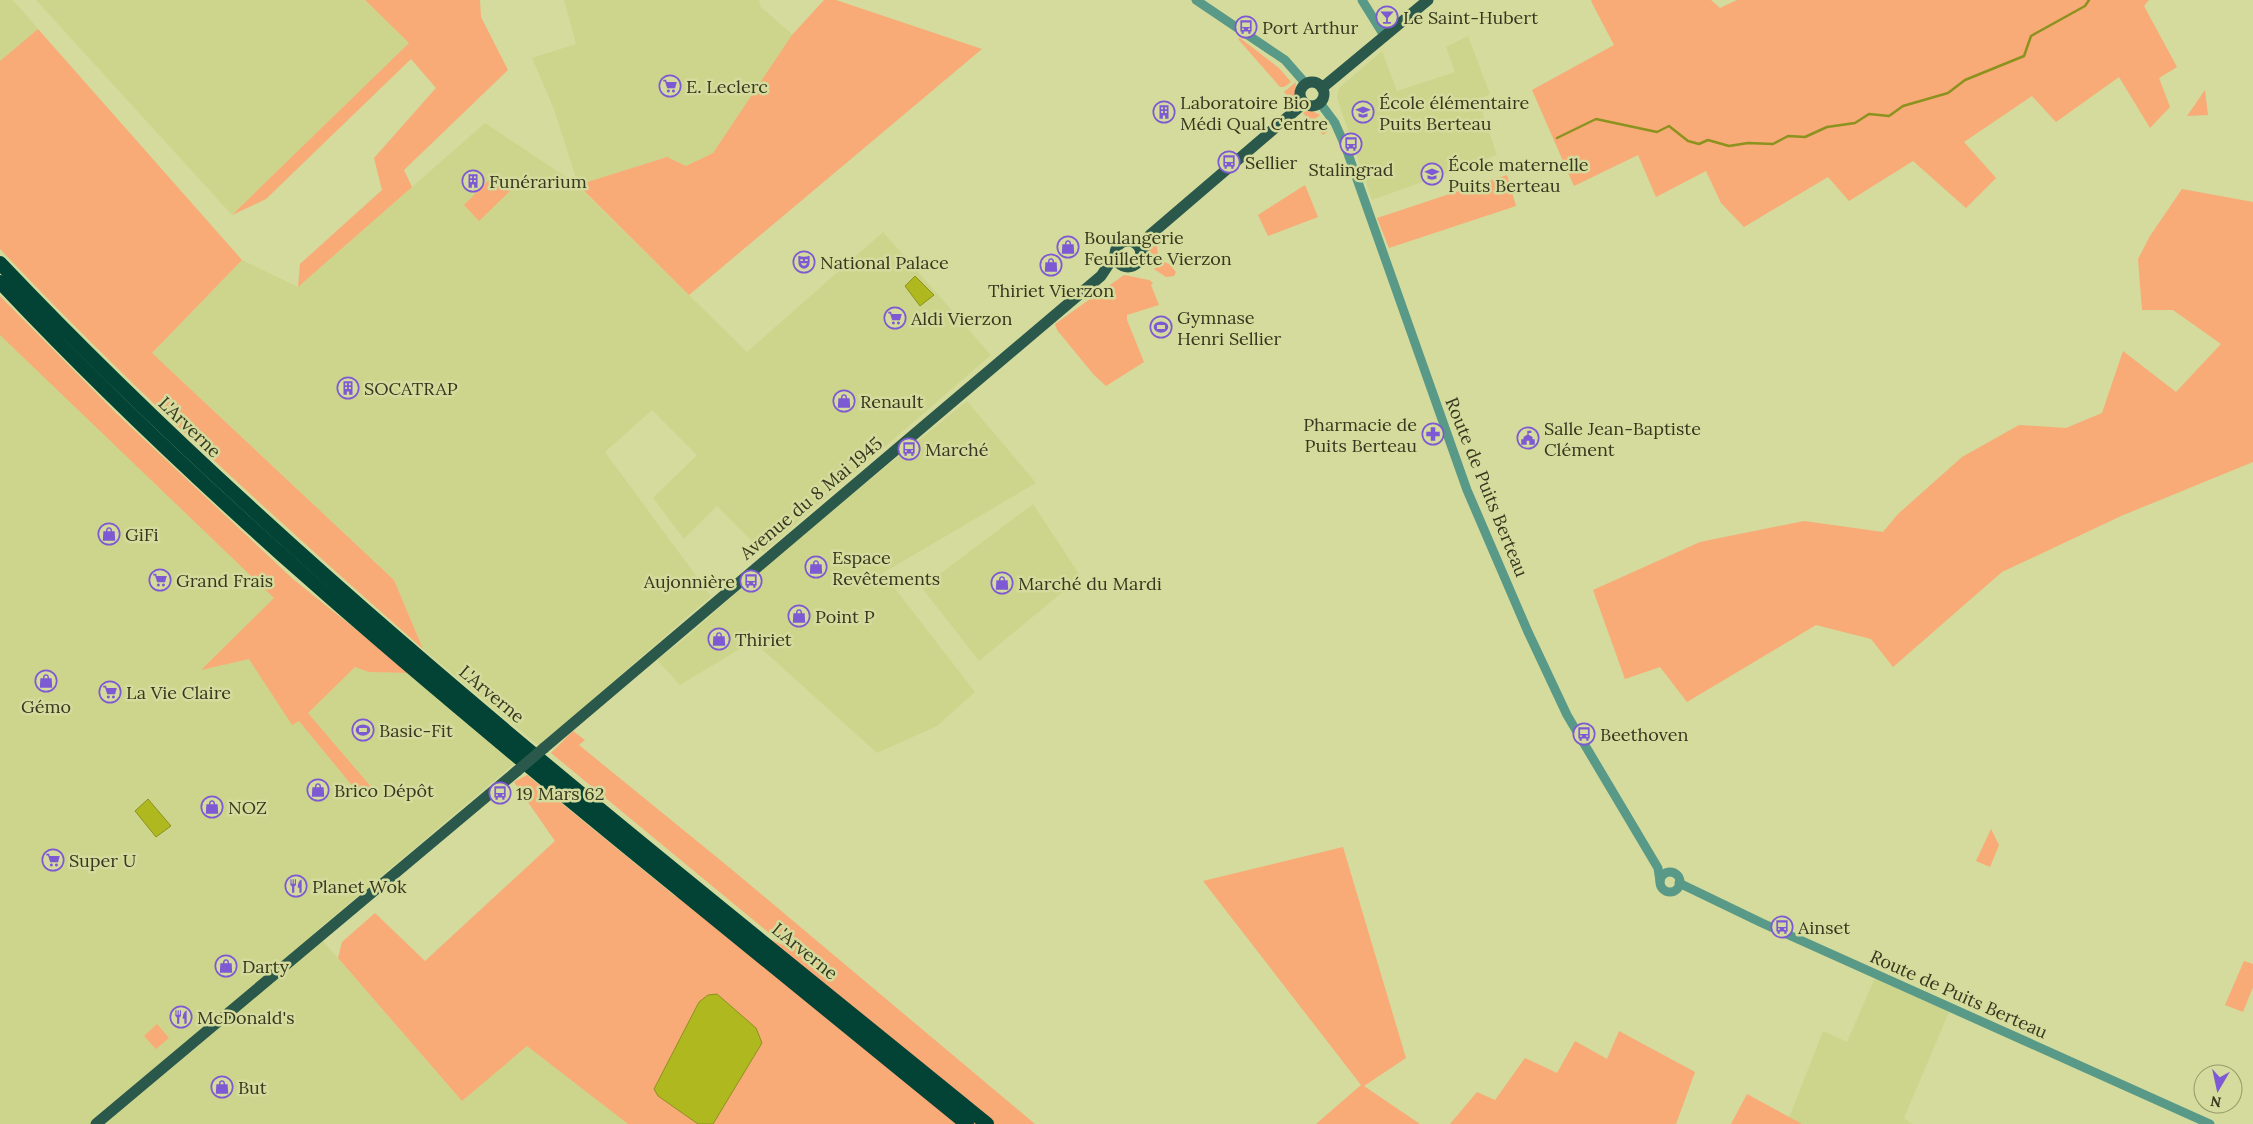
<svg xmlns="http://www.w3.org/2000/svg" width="2253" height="1124" viewBox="0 0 2253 1124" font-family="Lora,serif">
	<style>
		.built { fill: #cdd58d }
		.green { fill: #f8aa77 }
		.water { fill: #afb81e; stroke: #8b921e }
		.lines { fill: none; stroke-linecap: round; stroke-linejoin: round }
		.stream { stroke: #8b921e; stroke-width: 2.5 }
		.tertiary { stroke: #599987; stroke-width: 9 }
		.primary { stroke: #2a584b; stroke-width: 11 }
		.motorway { stroke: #024336; stroke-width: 14 }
		.primary-bridge { stroke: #2a584b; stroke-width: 11 }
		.labels { text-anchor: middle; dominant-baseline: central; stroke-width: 5; stroke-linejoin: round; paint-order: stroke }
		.poi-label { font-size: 18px; fill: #36381f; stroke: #d4db9c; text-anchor: start }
		.street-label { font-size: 18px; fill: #36381f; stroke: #d4db9c }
	</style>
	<rect width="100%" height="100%" fill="#d4db9c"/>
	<g class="built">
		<path d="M 0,0 L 13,0 L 38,29 L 0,61 Z"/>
		<path d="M 36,0 L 365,0 L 409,43 L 232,215 Z"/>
		<path d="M 564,0 L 759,0 L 761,7 L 793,35 L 713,153 L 686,166 L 666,157 L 578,186 L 747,352 L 883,232 L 991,355 L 763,552 L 717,506 L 684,539 L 653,498 L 697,455 L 652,410 L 605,452 L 711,596 L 539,746 L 423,649 L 394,580 L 152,353 L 242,260 L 298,287 L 485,123 L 578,185 L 554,109 L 532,58 L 576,44 Z"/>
		<path d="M 1468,36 L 1490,94 L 1478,100 L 1497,155 L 1372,200 L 1337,98 L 1339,88 L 1382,51 L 1397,91 L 1455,72 L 1446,47 Z"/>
		<path d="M 0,333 L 369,672 L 410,673 L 515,763 L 315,932 L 462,1101 L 527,1045 L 628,1124 L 0,1124 Z"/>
		<path d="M 967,401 L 1036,483 L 883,573 L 975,692 L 937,726 L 877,753 L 753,641 L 680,685 L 657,660 L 682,641 L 797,539 Z"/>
		<path d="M 1033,504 L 1081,577 L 979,661 L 923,589 L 937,576 Z"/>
		<path d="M 1875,978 L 1949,1012 L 1904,1118 L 1912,1124 L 1802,1124 L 1789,1118 L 1823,1031 L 1847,1042 Z"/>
	</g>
	<g class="green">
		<path d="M 365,0 L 480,0 L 481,17 L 508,70 L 404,170 L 412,187 L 298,287 L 300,264 L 382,190 L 374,158 L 436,88 L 411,59 L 266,199 L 232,215 L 409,43 Z"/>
		<path d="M 824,0 L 836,0 L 982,49 L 689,295 L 578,185 L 667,157 L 686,166 L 713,153 L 792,35 Z"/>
		<path d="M 1592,0 L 1711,0 L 1720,8 L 1737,0 L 2149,0 L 2144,6 L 2177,67 L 2159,78 L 2170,107 L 2150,128 L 2119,77 L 2056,122 L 2032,96 L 1964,142 L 1996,178 L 1966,208 L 1913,161 L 1849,201 L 1828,177 L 1744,227 L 1721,203 L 1706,171 L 1656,197 L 1638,155 L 1574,186 L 1532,90 L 1614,45 L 1591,1 Z"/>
		<path d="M 38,29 L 242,260 L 152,353 L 394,580 L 423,649 C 278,521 133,390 0,249 L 0,61 Z"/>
		<path d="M 1240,38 L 1279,68 L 1291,82 L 1284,87 L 1280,87 L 1238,39 Z"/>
		<path d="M 1296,82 L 1294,103 L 1284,92 Z"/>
		<path d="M 2205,90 L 2208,115 L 2187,116 Z"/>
		<path d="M 1307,111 L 1312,111 L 1320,115 L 1311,122 L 1303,113 Z"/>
		<path d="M 1319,120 L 1328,131 L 1323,135 L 1314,124 Z"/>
		<path d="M 495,174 L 511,190 L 479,221 L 464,205 Z"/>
		<path d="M 1507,175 L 1516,206 L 1389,248 L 1377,218 Z"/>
		<path d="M 1305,185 L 1318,217 L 1268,236 L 1258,215 Z"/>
		<path d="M 2182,189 L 2253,202 L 2253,462 L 2121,516 L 2002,572 L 1893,667 L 1871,639 L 1816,625 L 1687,702 L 1660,667 L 1625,679 L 1593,590 L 1700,542 L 1804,521 L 1883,532 L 1898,514 L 1962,457 L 2019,425 L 2066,428 L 2102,413 L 2123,351 L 2176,392 L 2221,344 L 2173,310 L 2142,310 L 2138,259 L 2150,236 Z"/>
		<path d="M 1152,241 L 1157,247 L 1158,255 L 1151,265 C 1145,256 1147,249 1152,241 Z"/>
		<path d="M 1164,262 L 1169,264 L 1176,272 L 1174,276 L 1166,277 L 1154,269 Z"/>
		<path d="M 1124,275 L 1149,280 L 1153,283 L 1151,285 L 1159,305 L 1127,315 L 1127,320 L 1144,362 L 1106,386 L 1094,375 L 1057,330 L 1055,324 Z"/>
		<path d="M 0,296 L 116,413 L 293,579 L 410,673 L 369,672 L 355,667 L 308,713 L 372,788 L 364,800 L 299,721 L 292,725 L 249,659 L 201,670 L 274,598 L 0,335 Z"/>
		<path d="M 573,731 L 585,740 L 579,745 L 730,868 L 1035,1124 L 628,1124 L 527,1046 L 462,1101 L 338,958 L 342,942 L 375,913 L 425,961 L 555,841 L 514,782 L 527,775 L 675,896 L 785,946 L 551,753 Z"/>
		<path d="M 1991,829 L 1999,845 L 1990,867 L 1976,861 Z"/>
		<path d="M 1343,847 L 1406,1058 L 1364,1086 L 1420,1124 L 1316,1124 L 1361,1085 L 1203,881 Z"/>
		<path d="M 2244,961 L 2253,964 L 2253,987 L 2243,1012 L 2225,1005 Z"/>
		<path d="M 157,1024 L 169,1038 L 156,1049 L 144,1036 Z"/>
		<path d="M 1619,1031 L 1695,1072 L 1676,1124 L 1450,1124 L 1477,1092 L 1495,1100 L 1525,1058 L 1557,1073 L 1575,1041 L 1607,1059 Z"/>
		<path d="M 1747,1094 L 1802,1124 L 1731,1124 Z"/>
	</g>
	<g class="water">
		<path d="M 915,276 L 934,295 L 920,306 L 905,286 Z"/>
		<path d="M 148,799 L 171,826 L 156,837 L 135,811 Z"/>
		<path d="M 717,994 L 756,1028 L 762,1043 L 713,1124 L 698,1124 L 658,1096 L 654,1089 L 699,1002 L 708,995 Z"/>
	</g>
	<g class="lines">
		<path class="stream" d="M 1557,138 L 1596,119 L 1657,132 L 1669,126 L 1688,141 L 1699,144 L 1708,140 L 1729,146 L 1748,143 L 1773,144 L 1788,136 L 1805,137 L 1827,127 L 1855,123 L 1869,114 L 1889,116 L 1903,106 L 1948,93 L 1965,80 L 2024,56 L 2031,36 L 2085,6 L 2089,0"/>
		<g class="tertiary">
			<path d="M 1196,0 L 1285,60 L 1306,84"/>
			<path d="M 1362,0 L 1385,37"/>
			<path d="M 1320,103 L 1335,123 L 1346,148 L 1467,490 L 1528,632 L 1567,715 L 1658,868 L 1660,881"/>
			<circle cx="1670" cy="882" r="10"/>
			<path d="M 1679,883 L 1762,923 L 2210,1124"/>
		</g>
		<g class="primary">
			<circle cx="1312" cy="94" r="12"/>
			<path d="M 1322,88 L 1428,0"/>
			<circle cx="1128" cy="254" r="13"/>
			<path d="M 1141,253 L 1150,235 L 1304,103"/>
			<path d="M 544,748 L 1101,276 L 1115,255"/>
			<path d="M 96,1124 L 517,771"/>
		</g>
		<g class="motorway">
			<path d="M 0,263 C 301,580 649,848 987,1124"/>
			<path d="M 0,282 C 193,487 409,669 627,847 C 741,939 854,1032 967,1124"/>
		</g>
		<path class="primary-bridge" d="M 517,771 L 544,748"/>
	</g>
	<defs>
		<g id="bar-ring" transform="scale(1.125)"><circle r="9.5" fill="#d4db9c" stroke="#7d59d3" stroke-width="1.5"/><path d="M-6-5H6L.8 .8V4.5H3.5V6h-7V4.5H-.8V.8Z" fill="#7d59d3"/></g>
		<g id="bus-ring" transform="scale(1.125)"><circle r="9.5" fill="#d4db9c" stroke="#7d59d3" stroke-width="1.5"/><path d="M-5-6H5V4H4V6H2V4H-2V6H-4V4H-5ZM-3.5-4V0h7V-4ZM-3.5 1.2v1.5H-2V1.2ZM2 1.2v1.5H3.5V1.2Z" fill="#7d59d3"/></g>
		<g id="supermarket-ring" transform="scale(1.125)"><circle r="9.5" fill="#d4db9c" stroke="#7d59d3" stroke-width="1.5"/><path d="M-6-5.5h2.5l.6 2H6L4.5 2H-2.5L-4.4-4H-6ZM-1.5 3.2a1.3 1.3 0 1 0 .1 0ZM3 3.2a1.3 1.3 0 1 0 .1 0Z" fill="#7d59d3"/></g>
		<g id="building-ring" transform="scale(1.125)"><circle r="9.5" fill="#d4db9c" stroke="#7d59d3" stroke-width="1.5"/><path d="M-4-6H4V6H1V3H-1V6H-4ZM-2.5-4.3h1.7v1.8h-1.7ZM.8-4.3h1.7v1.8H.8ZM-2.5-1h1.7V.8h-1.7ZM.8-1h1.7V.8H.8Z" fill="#7d59d3"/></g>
		<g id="school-ring" transform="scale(1.125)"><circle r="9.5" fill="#d4db9c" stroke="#7d59d3" stroke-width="1.5"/><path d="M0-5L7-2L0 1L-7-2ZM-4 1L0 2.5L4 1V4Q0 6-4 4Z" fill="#7d59d3"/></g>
		<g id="shop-ring" transform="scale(1.125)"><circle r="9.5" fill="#d4db9c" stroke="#7d59d3" stroke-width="1.5"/><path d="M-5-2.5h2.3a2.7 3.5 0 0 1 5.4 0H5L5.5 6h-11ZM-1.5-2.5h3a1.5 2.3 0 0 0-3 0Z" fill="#7d59d3"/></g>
		<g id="theatre-ring" transform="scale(1.125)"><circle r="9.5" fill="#d4db9c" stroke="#7d59d3" stroke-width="1.5"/><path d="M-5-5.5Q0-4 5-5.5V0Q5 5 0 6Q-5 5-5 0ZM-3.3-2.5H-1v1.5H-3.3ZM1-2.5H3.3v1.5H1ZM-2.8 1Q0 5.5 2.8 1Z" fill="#7d59d3"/></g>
		<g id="stadium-ring" transform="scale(1.125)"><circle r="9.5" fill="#d4db9c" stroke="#7d59d3" stroke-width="1.5"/><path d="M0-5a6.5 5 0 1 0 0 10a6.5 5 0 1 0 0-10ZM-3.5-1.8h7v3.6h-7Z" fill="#7d59d3"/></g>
		<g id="pharmacy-ring" transform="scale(1.125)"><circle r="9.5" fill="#d4db9c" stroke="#7d59d3" stroke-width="1.5"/><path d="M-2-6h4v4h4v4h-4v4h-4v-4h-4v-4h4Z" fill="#7d59d3"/></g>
		<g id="civic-ring" transform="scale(1.125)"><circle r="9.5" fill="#d4db9c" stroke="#7d59d3" stroke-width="1.5"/><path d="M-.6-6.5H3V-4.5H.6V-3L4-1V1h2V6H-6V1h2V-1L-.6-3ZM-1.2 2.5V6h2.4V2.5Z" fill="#7d59d3"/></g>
		<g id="restaurant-ring" transform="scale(1.125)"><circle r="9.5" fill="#d4db9c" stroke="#7d59d3" stroke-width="1.5"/><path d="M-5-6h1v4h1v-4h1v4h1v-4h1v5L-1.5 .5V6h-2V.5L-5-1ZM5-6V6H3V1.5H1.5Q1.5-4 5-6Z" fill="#7d59d3"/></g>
	</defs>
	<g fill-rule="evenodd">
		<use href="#bar-ring" x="1387" y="17"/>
		<use href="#bus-ring" x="1246" y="27"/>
		<use href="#supermarket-ring" x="670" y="86"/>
		<use href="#building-ring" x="1164" y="112"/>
		<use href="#school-ring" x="1363" y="112"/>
		<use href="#bus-ring" x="1351" y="144"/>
		<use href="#bus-ring" x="1229" y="162"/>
		<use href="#school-ring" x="1432" y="174"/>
		<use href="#building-ring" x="473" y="181"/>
		<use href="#shop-ring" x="1068" y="247"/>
		<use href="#theatre-ring" x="804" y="262"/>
		<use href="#shop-ring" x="1051" y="265"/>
		<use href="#supermarket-ring" x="895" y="318"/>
		<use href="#stadium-ring" x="1161" y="327"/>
		<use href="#building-ring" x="348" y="388"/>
		<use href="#shop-ring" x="844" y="401"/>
		<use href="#pharmacy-ring" x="1433" y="434"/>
		<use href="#civic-ring" x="1528" y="438"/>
		<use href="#bus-ring" x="909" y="449"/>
		<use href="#shop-ring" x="109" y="534"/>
		<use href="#shop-ring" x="816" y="567"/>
		<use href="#supermarket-ring" x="160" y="580"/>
		<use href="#bus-ring" x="751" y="581"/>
		<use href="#shop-ring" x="1002" y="583"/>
		<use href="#shop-ring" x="799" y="616"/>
		<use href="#shop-ring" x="719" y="639"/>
		<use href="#shop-ring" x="46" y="681"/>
		<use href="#supermarket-ring" x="110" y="692"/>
		<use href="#stadium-ring" x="363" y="730"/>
		<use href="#bus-ring" x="1584" y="734"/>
		<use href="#shop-ring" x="318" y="790"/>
		<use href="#bus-ring" x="500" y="793"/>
		<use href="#shop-ring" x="212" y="807"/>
		<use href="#supermarket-ring" x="53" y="860"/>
		<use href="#restaurant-ring" x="296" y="886"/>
		<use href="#bus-ring" x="1782" y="927"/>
		<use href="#shop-ring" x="226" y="966"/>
		<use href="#restaurant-ring" x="181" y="1017"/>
		<use href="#shop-ring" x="222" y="1087"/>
	</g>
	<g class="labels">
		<g class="poi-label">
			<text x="1403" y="17">Le Saint-Hubert</text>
			<text x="1262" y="27">Port Arthur</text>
			<text x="686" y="86">E. Leclerc</text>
			<text x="1180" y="102">Laboratoire Bio<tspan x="1180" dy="21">Médi Qual Centre</tspan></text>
			<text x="1379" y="102">École élémentaire<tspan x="1379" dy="21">Puits Berteau</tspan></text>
			<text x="1245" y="162">Sellier</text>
			<text x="1448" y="164">École maternelle<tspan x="1448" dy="21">Puits Berteau</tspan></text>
			<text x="1351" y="169" text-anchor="middle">Stalingrad</text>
			<text x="489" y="181">Funérarium</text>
			<text x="1084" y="237">Boulangerie<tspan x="1084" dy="21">Feuillette Vierzon</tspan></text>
			<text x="820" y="262">National Palace</text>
			<text x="1051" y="290" text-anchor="middle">Thiriet Vierzon</text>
			<text x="1177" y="317">Gymnase<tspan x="1177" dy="21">Henri Sellier</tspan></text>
			<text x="911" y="318">Aldi Vierzon</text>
			<text x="364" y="388">SOCATRAP</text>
			<text x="860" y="401">Renault</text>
			<text x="1417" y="424" text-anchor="end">Pharmacie de<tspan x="1417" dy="21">Puits Berteau</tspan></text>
			<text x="1544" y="428">Salle Jean-Baptiste<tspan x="1544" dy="21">Clément</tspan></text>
			<text x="925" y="449">Marché</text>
			<text x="125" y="534">GiFi</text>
			<text x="832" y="557">Espace<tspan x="832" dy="21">Revêtements</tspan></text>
			<text x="176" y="580">Grand Frais</text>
			<text x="735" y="581" text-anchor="end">Aujonnière</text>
			<text x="1018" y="583">Marché du Mardi</text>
			<text x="815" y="616">Point P</text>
			<text x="735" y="639">Thiriet</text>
			<text x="126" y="692">La Vie Claire</text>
			<text x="46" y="706" text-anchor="middle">Gémo</text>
			<text x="379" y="730">Basic-Fit</text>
			<text x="1600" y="734">Beethoven</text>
			<text x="334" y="790">Brico Dépôt</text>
			<text x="516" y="793">19 Mars 62</text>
			<text x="228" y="807">NOZ</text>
			<text x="69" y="860">Super U</text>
			<text x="312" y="886">Planet Wok</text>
			<text x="1798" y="927">Ainset</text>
			<text x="242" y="966">Darty</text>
			<text x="197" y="1017">McDonald's</text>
			<text x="238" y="1087">But</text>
		</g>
		<g class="street-label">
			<text transform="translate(190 427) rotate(44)">L'Arverne</text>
			<text transform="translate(1487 487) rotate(68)">Route de Puits Berteau</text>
			<text transform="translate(811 498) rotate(-40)">Avenue du 8 Mai 1945</text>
			<text transform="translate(492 694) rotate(40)">L'Arverne</text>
			<text transform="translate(805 951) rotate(39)">L'Arverne</text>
			<text transform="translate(1959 994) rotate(24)">Route de Puits Berteau</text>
		</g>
	</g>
	<g transform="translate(2218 1089) rotate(189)"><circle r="24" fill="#d4db9c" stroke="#959a6a"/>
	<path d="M0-4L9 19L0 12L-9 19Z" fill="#7d59d3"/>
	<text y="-8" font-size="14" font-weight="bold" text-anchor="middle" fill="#36381f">N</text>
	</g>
</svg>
